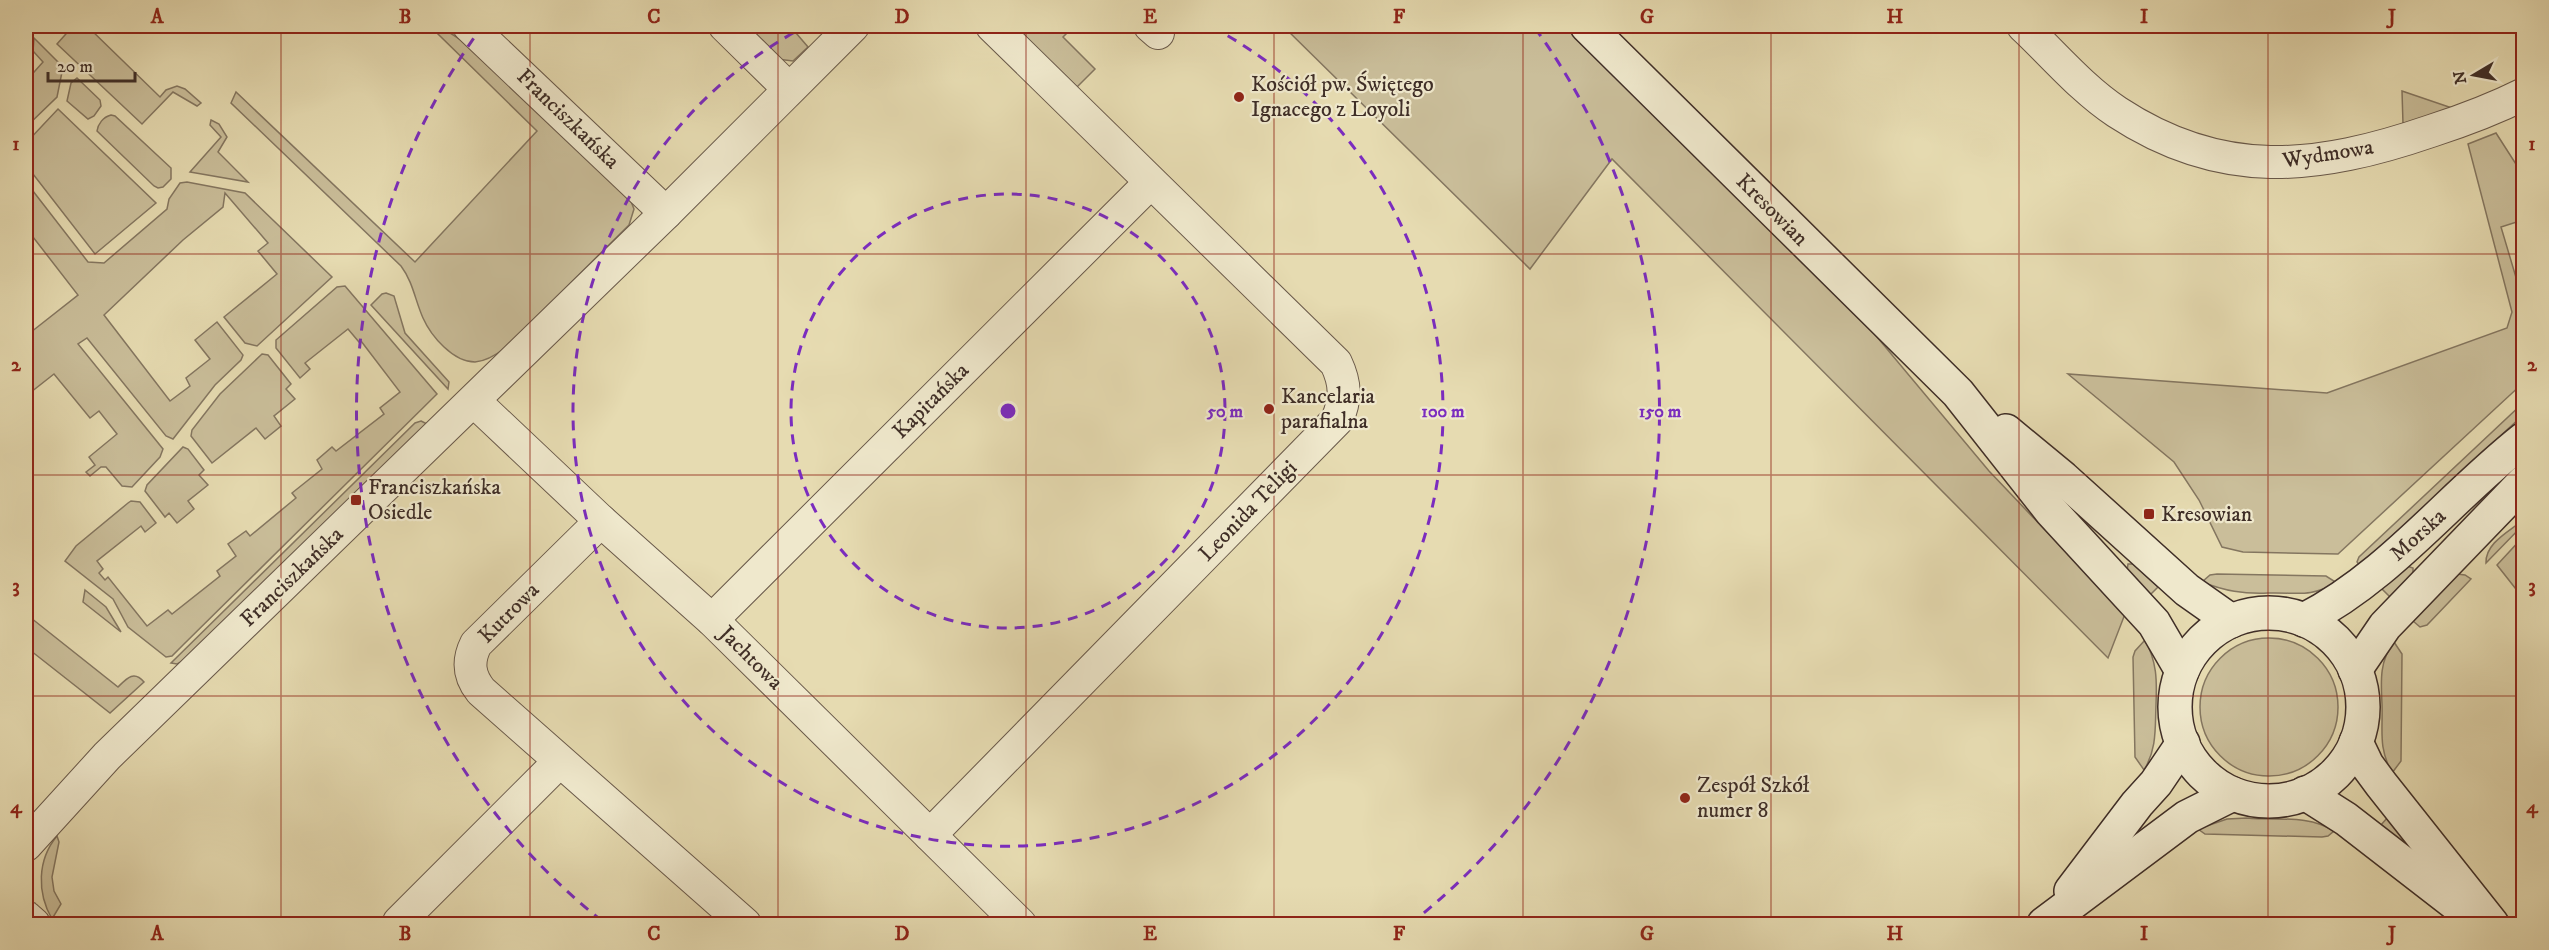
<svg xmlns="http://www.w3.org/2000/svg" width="2549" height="950" viewBox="0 0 2549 950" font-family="'IM FELL DW Pica',serif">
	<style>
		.green { fill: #cabe9a; stroke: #847660; stroke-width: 1.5 }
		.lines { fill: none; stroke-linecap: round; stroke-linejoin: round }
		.street-casing { stroke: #69594a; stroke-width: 34 }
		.secondary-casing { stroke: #3f2e27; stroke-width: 36 }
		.street { stroke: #efe8cc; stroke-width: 32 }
		.secondary { stroke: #efe8cc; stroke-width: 33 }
		.grid { fill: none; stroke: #8f2418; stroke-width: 1.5; stroke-opacity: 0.55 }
		.ring { fill: none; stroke: #7b2cbf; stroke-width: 3; stroke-dasharray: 10 8 }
		.poi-dot { fill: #8f2418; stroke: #efe8cc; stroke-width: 2 }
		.labels { text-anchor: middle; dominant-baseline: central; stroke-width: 4.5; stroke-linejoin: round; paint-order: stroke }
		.poi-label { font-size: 22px; fill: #3f2e27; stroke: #efe8cc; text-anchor: start }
		.street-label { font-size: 22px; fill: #3f2e27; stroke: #efe8cc }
		.centre { fill: #7b2cbf; stroke: #efe8cc; stroke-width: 3 }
		.ring-label { font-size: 18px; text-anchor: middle; font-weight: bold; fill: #7b2cbf; stroke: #efe8cc; stroke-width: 4.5; stroke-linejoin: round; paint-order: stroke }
		.neatline { fill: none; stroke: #8f2418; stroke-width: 2 }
		.grid-label { font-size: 20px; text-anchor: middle; font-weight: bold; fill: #8f2418 }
	</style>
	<rect width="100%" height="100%" fill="#e6dbb1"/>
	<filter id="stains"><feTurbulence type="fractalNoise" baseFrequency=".00333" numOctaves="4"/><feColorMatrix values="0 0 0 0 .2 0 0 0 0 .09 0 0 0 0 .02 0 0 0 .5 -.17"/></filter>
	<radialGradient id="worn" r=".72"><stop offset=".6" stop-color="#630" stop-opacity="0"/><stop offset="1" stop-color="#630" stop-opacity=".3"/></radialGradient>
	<g class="green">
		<path d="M 73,26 L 87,26 L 160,97 L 166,90 L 177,86 L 185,89 L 201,103 L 197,106 L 173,92 L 142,124 L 57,44 Z"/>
		<path d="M 739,26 L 790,26 L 808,47 L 793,61 L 777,59 Z"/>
		<path d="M 1015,26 L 1074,26 L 1063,37 L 1095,69 L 1077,87 Z"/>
		<path d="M 1283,26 L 1567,26 L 1872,331 L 1989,471 L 2125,614 L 2108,658 L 1612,159 L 1530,269 Z"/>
		<path d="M 444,29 L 472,47 L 628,194 L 634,209 L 629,225 L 505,348 C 496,355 487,361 475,362 C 453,362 431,336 423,318 C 415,300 413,282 401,266 L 231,103 L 236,92 L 415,262 L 537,131 L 438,34 Z"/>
		<path d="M 34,38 L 63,67 L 57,97 L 26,127 L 26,81 L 43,62 L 33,51 Z"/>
		<path d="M 77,78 L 100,100 L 101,106 L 94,116 L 88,119 L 67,101 L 71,83 Z"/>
		<path d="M 2402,91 L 2452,108 L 2403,124 Z"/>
		<path d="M 58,109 L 156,203 L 95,254 L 26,165 L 26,143 Z"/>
		<path d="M 111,115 L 115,116 L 171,168 L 171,179 L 163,187 L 158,188 L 154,186 L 97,131 C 98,124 103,117 111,115 Z"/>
		<path d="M 211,120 L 219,124 L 227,137 L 218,152 L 248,182 L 190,172 L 221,137 L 210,125 Z"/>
		<path d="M 2496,133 L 2523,175 L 2523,220 L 2501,227 L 2523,301 L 2523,383 L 2338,554 L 2243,552 L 2222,547 L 2199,500 L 2174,462 L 2068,374 L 2327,393 L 2507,328 L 2512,312 L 2468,144 Z"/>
		<path d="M 26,182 L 88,262 L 104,263 L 167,209 L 169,199 L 180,183 L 187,182 L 245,193 L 332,277 L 257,346 L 245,343 L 224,317 L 277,274 L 258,251 L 268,243 L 225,193 L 223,207 L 183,240 L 104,315 L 170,401 L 190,386 L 186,378 L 210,359 L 195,340 L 217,322 L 243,355 L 241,360 L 215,385 L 173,439 L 166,436 L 87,338 L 78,344 L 163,449 L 160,457 L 132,487 L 122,486 L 106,467 L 101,467 L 90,476 L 86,472 L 95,465 L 89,457 L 117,434 L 99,411 L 90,418 L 54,374 L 26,396 L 26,336 L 78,295 L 26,228 Z"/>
		<path d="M 345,286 L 437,394 L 183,645 L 172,656 L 166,657 L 128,627 L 113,599 L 65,561 L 76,546 L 128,503 L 131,501 L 140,502 L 156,523 L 145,532 L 141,526 L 97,561 L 103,569 L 99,573 L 105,580 L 108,577 L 147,626 L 168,610 L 172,614 L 220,576 L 217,571 L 236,556 L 228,544 L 246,531 L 250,536 L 296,498 L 292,493 L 322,469 L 317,460 L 332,447 L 336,451 L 384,414 L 380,408 L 400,392 L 361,341 L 359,342 L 348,329 L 305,363 L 310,369 L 300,378 L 276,348 L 276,340 L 337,287 Z"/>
		<path d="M 386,293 L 394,296 L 405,333 L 449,382 L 448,389 L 371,305 L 382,294 Z"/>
		<path d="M 262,354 L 268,355 L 291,384 L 286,389 L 295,399 L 274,416 L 281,426 L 265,439 L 256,428 L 212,463 L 191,436 L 192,430 L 220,394 Z"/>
		<path d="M 2523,403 L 2523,415 L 2360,566 L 2357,562 L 2359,557 Z"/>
		<path d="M 421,421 L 427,424 L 183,661 L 177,664 L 171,663 L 415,423 Z"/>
		<path d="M 183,447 L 188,449 L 204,470 L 199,475 L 208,485 L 188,501 L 194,509 L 177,523 L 169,513 L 165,517 L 145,491 L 147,485 Z"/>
		<path d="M 2523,520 L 2523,525 L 2486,563 C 2485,543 2510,531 2523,520 Z"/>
		<path d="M 2523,537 L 2523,598 L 2497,565 Z"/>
		<path d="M 2128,564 L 2133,564 L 2158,587 L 2149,596 L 2127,571 Z"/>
		<path d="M 2407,566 L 2413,568 L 2413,573 L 2390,597 L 2381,588 Z"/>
		<path d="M 2217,574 L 2326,576 L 2337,583 C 2308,598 2298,592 2268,593 C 2243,594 2225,591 2202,582 L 2210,575 Z"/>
		<path d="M 2457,574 L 2465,575 L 2471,579 L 2427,625 L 2420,627 L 2413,621 Z"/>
		<path d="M 85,590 L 106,607 L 121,632 L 83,602 Z"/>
		<path d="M 26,614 L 118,687 C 127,678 134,670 144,682 L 110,713 L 26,647 Z"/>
		<circle cx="2269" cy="707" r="69"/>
		<path d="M 2145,640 C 2157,662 2157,680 2156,705 C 2155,728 2157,749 2144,770 L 2135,757 L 2133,657 L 2135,651 Z"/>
		<path d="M 2394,642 L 2402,654 L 2401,761 L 2392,773 C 2378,747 2383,731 2382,704 C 2381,682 2379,661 2394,642 Z"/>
		<path d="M 2388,817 L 2411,847 L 2411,848 L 2380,826 Z"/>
		<path d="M 2247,818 C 2277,821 2307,814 2334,831 L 2328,836 L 2322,837 L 2205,834 L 2198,829 L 2227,819 Z"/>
		<path d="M 57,836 L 59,842 L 52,877 L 54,891 L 61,904 L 52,919 C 37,893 37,860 57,836 Z"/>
		<path d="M 83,917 L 90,918 L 97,924 L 70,924 Z"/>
	</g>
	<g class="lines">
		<g class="street-casing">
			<g id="street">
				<path d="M 469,26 L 666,213"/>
				<path d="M 725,26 L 789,89"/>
				<path d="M 1150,26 L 1158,33"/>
				<path d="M 2023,26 C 2053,54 2082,89 2117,112 C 2222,181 2317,170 2431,131 C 2462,121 2494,109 2524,94"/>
				<path d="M 474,401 L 601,521 L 712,620 L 1020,924"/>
				<path d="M 601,521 L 476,644 C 467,662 469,676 481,691 L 745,924"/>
				<path d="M 712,620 L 1150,183"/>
				<path d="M 930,835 L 1337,420 C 1346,399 1346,384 1336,363 L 992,26"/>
				<path d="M 26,845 L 107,756 L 666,213 L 853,26"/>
				<path d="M 26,917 L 34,924"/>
				<path d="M 399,922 L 559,762"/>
			</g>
		</g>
		<g class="secondary-casing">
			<g id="secondary">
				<path d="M 1587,26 L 1958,393 L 2051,511 L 2154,623 L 2182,671"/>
				<path d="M 2006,431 L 2063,478 L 2187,590 L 2231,621"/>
				<circle cx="2269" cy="707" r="94"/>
				<path d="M 2304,620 C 2390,576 2449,498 2524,439"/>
				<path d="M 2355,670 L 2385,626 L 2524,482"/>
				<path d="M 2356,742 L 2367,765 L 2381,784 L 2492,924"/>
				<path d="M 2305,793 L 2346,819 L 2470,915"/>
				<path d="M 2071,891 L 2137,804 L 2156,783 L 2183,743"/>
				<path d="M 2044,924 L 2187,817 L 2233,794"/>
			</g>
		</g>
		<use href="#street" class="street"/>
		<use href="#secondary" class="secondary"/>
	</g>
	<path class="grid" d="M 281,26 L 281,924M 530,26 L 530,924M 778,26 L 778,924M 1026,26 L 1026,924M 1274,26 L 1274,924M 1523,26 L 1523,924M 1771,26 L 1771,924M 2019,26 L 2019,924M 2268,26 L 2268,924M 26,254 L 2524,254M 26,475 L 2524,475M 26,696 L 2524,696"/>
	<g class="ring">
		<circle cx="1008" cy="411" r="217"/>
		<path d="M1212 27A435 435 0 1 1 804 27"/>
		<path d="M602 921A652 652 0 0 1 481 28M1535 28A652 652 0 0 1 1414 921"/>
	</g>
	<g class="poi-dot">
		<circle cx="1239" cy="97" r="6"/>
		<circle cx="1269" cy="409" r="6"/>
		<rect x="350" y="494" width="12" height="12" rx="3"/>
		<rect x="2143" y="508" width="12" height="12" rx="3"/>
		<circle cx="1685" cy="798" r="6"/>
	</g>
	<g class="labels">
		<g class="poi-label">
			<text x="1251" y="84">Kościół pw. Świętego<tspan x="1251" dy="25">Ignacego z Loyoli</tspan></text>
			<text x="1281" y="396">Kancelaria<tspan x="1281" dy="25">parafialna</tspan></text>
			<text x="368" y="487">Franciszkańska<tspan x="368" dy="25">Osiedle</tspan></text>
			<text x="2161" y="514">Kresowian</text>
			<text x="1697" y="785">Zespół Szkół<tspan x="1697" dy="25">numer 8</tspan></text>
		</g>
		<g class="street-label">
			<text transform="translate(568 119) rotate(44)">Franciszkańska</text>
			<text transform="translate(2328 154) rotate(-9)">Wydmowa</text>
			<text transform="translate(1772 210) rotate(45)">Kresowian</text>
			<text transform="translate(931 401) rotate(-45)">Kapitańska</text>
			<text transform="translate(1248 511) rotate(-46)">Leonida Teligi</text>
			<text transform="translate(2418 535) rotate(-42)">Morska</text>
			<text transform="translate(292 577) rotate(-44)">Franciszkańska</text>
			<text transform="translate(509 613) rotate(-45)">Kutrowa</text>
			<text transform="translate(751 658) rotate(45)">Jachtowa</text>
		</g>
	</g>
	<circle cx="1008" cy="411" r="9" class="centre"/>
	<g class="ring-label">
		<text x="1225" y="417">50 m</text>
		<text x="1443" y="417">100 m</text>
		<text x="1660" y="417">150 m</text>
	</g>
	<rect width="2549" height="950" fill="none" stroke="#e6dbb1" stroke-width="66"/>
	<g transform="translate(2474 75) rotate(260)" stroke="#efe8cc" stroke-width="4.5" paint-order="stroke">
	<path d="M0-4.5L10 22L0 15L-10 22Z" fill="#3f2e27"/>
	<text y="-9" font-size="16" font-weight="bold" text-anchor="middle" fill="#3f2e27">N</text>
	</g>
	<path d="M48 72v9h87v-9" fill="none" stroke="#3f2e27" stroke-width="3"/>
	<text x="57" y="72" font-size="18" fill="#3f2e27" stroke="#efe8cc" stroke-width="4.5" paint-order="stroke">20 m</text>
	<rect x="33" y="33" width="2483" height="884" class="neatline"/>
	<g class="grid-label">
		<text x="157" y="23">A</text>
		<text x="405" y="23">B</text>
		<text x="654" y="23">C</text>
		<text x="902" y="23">D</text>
		<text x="1150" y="23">E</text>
		<text x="1399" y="23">F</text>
		<text x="1647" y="23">G</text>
		<text x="1895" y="23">H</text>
		<text x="2144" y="23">I</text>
		<text x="2392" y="23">J</text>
		<text x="16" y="150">1</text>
		<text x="2532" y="150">1</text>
		<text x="16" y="371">2</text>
		<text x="2532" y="371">2</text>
		<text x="16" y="592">3</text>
		<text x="2532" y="592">3</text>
		<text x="16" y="813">4</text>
		<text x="2532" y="813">4</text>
		<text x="157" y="940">A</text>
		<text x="405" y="940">B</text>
		<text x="654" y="940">C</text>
		<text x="902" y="940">D</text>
		<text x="1150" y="940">E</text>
		<text x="1399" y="940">F</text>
		<text x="1647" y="940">G</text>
		<text x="1895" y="940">H</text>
		<text x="2144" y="940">I</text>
		<text x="2392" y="940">J</text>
	</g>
	<rect width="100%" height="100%" filter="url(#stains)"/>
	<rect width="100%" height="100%" fill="url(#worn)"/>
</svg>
